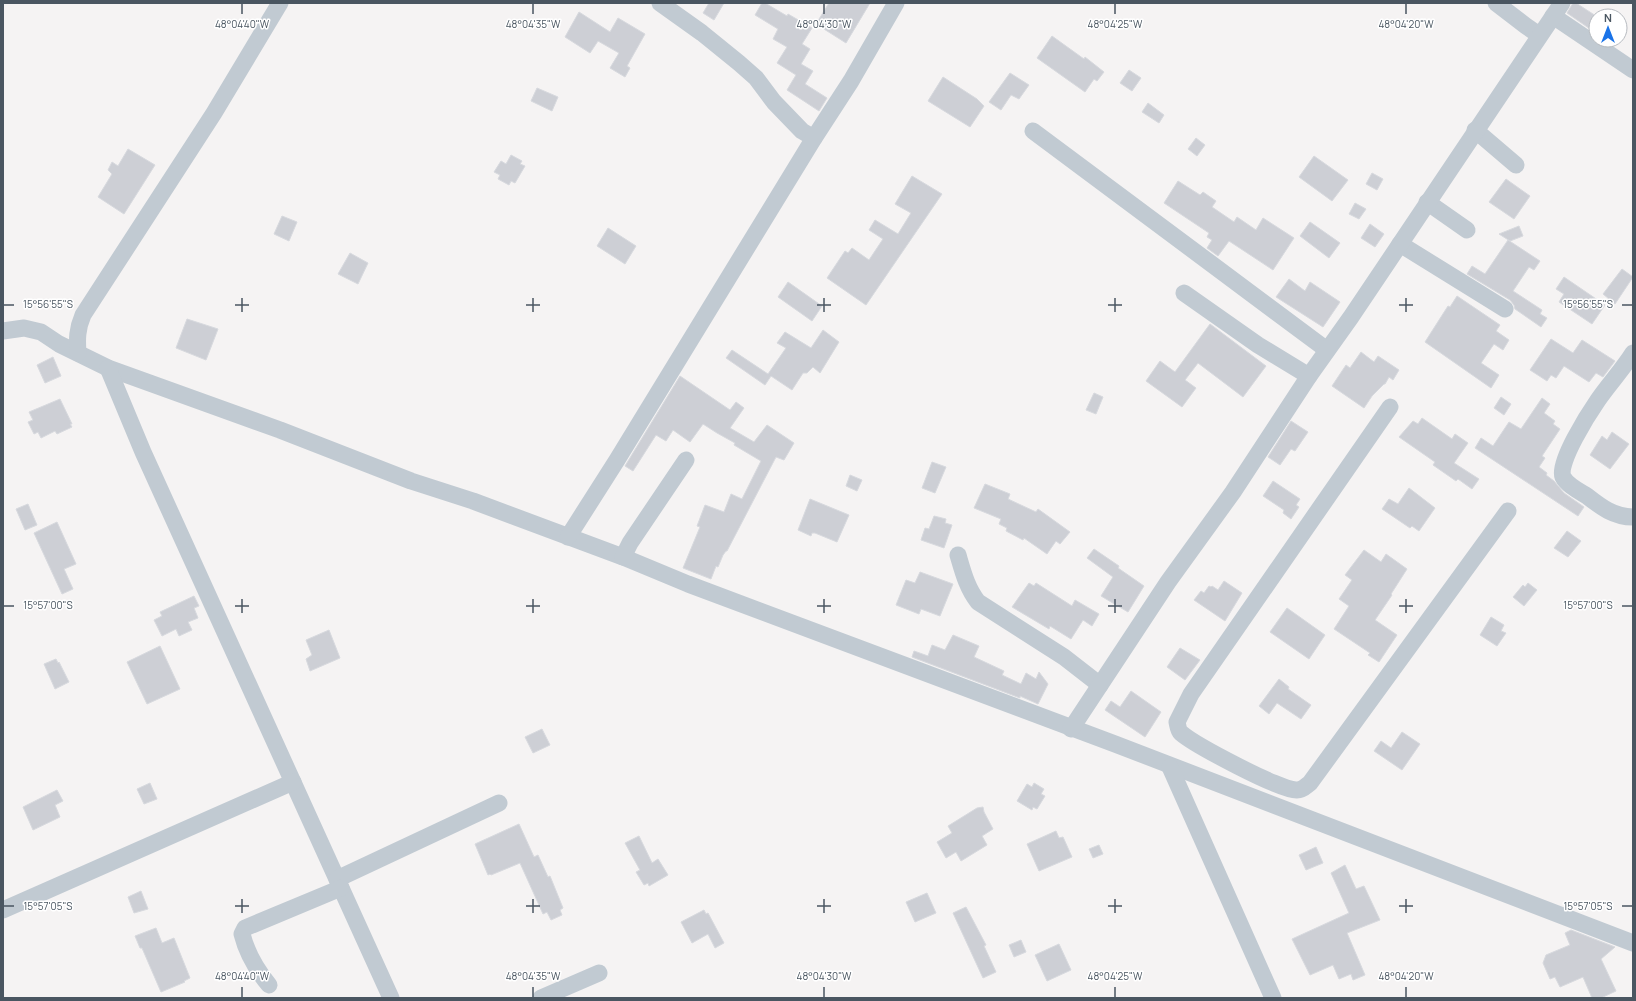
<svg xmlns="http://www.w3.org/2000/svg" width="1636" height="1001" viewBox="0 0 1636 1001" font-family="Manrope,sans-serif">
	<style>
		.building { fill: #cdcfd5; stroke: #d7d9de }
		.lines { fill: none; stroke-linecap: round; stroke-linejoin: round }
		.minor { stroke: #c1cad2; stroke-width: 17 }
		.ticks { fill: none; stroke: #4a5661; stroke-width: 1.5 }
		.ticks-label { font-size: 10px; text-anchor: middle; fill: #4a5661; stroke: #fff; stroke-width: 3; stroke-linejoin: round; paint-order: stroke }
	</style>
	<rect width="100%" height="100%" fill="#f5f3f3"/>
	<g class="building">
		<path d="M 709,3 L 724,3 L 714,20 L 703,13 Z"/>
		<path d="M 762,3 L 765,3 L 787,16 L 788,14 L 812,28 L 802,44 L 810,49 L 801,64 L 813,71 L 805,84 L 827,98 L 819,111 L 787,90 L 796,75 L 777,63 L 787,47 L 773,39 L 778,29 L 755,15 Z"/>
		<path d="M 829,3 L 870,3 L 846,43 L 816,24 Z"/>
		<path d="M 1573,3 L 1576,3 L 1596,16 L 1596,33 L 1567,13 Z"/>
		<path d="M 579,12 L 610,32 L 618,18 L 645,34 L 627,66 L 630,68 L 625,77 L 610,68 L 619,53 L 598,41 L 590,53 L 565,37 Z"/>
		<path d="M 1052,36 L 1084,59 L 1085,57 L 1104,72 L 1097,81 L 1094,79 L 1085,92 L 1037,58 Z"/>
		<path d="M 1129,70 L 1141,78 L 1132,91 L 1120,83 Z"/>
		<path d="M 1010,73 L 1029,85 L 1019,99 L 1011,95 L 1001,110 L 989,102 Z"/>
		<path d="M 943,77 L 977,99 L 984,106 L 970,127 L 928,101 Z"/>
		<path d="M 537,88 L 558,97 L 552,111 L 531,101 Z"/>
		<path d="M 1148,103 L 1164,115 L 1159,123 L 1142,112 Z"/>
		<path d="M 1196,138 L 1205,145 L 1197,156 L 1188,149 Z"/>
		<path d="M 128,149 L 155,165 L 124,214 L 98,197 L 112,174 L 108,170 L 112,162 L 118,166 Z"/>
		<path d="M 511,155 L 522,161 L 520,164 L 525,166 L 515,183 L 511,181 L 509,185 L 498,179 L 500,175 L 494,172 L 501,161 L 506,164 Z"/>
		<path d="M 1314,156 L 1348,180 L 1332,201 L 1299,177 Z"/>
		<path d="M 1372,173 L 1383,179 L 1377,190 L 1366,184 Z"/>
		<path d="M 912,176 L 942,194 L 866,305 L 827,278 L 845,251 L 848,253 L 852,248 L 869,260 L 883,239 L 869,230 L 875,220 L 898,234 L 911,213 L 895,204 Z"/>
		<path d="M 1506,179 L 1530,196 L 1514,219 L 1489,202 Z"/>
		<path d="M 1178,181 L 1200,195 L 1203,192 L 1216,201 L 1212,207 L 1234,222 L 1237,217 L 1256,230 L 1263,218 L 1294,238 L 1273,270 L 1229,241 L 1218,256 L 1207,248 L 1212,240 L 1207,237 L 1209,233 L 1164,203 Z"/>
		<path d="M 1355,203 L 1366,209 L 1359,219 L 1349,214 Z"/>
		<path d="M 282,216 L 297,222 L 289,241 L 274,234 Z"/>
		<path d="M 1310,222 L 1340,243 L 1329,258 L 1300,236 Z"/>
		<path d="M 1370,224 L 1384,234 L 1375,247 L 1361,238 Z"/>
		<path d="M 1519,226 L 1523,236 L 1510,241 L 1499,234 Z"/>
		<path d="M 608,228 L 636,246 L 625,264 L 597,246 Z"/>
		<path d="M 1508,240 L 1540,261 L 1534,270 L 1529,267 L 1513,291 L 1542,310 L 1540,314 L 1547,318 L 1541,327 L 1515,309 L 1514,305 L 1510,300 L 1467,274 L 1472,266 L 1485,274 Z"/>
		<path d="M 350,253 L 368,263 L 358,284 L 338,274 Z"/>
		<path d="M 1622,269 L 1633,277 L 1615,304 L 1603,294 Z"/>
		<path d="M 1564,277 L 1605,305 L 1592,324 L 1559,302 L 1564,294 L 1556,289 Z"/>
		<path d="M 1289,279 L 1305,291 L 1310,282 L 1340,302 L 1323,327 L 1276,297 Z"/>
		<path d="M 788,282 L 822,306 L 812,321 L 778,297 Z"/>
		<path d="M 1457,296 L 1500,325 L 1496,331 L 1509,340 L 1503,350 L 1494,344 L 1481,363 L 1499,375 L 1491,388 L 1425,342 L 1448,306 L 1450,307 Z"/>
		<path d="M 187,319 L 218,329 L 206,360 L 176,348 Z"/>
		<path d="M 1210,324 L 1266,366 L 1243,397 L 1198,363 L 1185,380 L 1196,388 L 1182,407 L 1146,381 L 1160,361 L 1175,372 Z"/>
		<path d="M 823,330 L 839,342 L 820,373 L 813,367 L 807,373 L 803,373 L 792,390 L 771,376 L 765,385 L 726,358 L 732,350 L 768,374 L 786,348 L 777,343 L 785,332 L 811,348 Z"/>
		<path d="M 1551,339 L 1573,353 L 1582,340 L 1615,361 L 1603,377 L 1596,373 L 1589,382 L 1564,366 L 1556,378 L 1551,375 L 1547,381 L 1530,370 Z"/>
		<path d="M 1361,352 L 1374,362 L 1378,356 L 1399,370 L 1393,380 L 1389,377 L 1385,384 L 1384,384 L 1372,396 L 1364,408 L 1332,386 L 1346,365 L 1350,368 Z"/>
		<path d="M 53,357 L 61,376 L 45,383 L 37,365 Z"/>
		<path d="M 680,376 L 730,410 L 736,402 L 744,408 L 730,428 L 754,442 L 767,425 L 794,443 L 784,460 L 776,457 L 727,551 L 726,551 L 723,555 L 718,567 L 716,566 L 711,579 L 683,568 L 700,527 L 697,526 L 705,505 L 724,512 L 731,494 L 742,499 L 761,461 L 734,445 L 735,443 L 717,433 L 703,424 L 690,442 L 673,430 L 666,441 L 656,435 L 633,471 L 625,466 Z"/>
		<path d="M 1094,393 L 1103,397 L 1096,414 L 1086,410 Z"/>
		<path d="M 1501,397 L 1511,404 L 1504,415 L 1494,408 Z"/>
		<path d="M 1542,398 L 1550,404 L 1544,413 L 1555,421 L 1553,424 L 1560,429 L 1542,456 L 1545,458 L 1539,467 L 1547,473 L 1546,475 L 1554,481 L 1564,493 L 1584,507 L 1578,516 L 1475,448 L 1481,438 L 1493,446 L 1509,422 L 1521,429 Z"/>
		<path d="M 60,399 L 72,424 L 70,424 L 72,427 L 57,434 L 55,431 L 41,438 L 38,432 L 34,434 L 28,422 L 33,420 L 29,412 Z"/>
		<path d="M 1422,418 L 1452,439 L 1455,434 L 1468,443 L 1454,463 L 1479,479 L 1472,489 L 1458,479 L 1456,481 L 1433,465 L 1435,462 L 1399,437 L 1413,421 L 1418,424 Z"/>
		<path d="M 1291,421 L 1308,432 L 1295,451 L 1291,449 L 1280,465 L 1268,457 Z"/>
		<path d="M 1612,432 L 1629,444 L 1610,469 L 1590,455 L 1602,436 L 1607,440 Z"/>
		<path d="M 932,462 L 946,467 L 935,493 L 922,488 Z"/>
		<path d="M 850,475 L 862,480 L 857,491 L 846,486 Z"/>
		<path d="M 1273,481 L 1300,499 L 1296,505 L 1299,507 L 1291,519 L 1283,513 L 1284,510 L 1263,496 Z"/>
		<path d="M 985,484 L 1010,494 L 1008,499 L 1036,512 L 1038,509 L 1070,532 L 1060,544 L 1056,541 L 1047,554 L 1024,538 L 1023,540 L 1006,531 L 1007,528 L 999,524 L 1001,519 L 974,508 Z"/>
		<path d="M 1409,488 L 1435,508 L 1419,531 L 1412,526 L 1410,528 L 1382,509 L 1389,499 L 1398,504 Z"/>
		<path d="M 810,499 L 849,515 L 837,542 L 815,533 L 812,533 L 811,536 L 798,530 Z"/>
		<path d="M 28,504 L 37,525 L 25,530 L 16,509 Z"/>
		<path d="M 934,516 L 946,519 L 945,523 L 952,525 L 944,548 L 921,540 L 925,528 L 929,529 Z"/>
		<path d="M 57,522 L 76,564 L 64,569 L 73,589 L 62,594 L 34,533 Z"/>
		<path d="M 1567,531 L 1581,541 L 1568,557 L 1554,548 Z"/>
		<path d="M 1094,549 L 1119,566 L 1118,568 L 1144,586 L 1128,612 L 1101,596 L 1113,577 L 1087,558 Z"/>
		<path d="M 1364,550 L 1381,562 L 1386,554 L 1407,569 L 1391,594 L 1392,595 L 1375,620 L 1397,635 L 1379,662 L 1368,655 L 1370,653 L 1334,629 L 1349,606 L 1339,599 L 1352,580 L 1345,575 Z"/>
		<path d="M 920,572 L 953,584 L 940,616 L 921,609 L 919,614 L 896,605 L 906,580 L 915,583 Z"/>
		<path d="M 1224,581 L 1242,593 L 1225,621 L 1194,600 L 1201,591 L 1204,593 L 1209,586 L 1211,587 L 1212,586 L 1218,590 Z"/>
		<path d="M 1029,583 L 1034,586 L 1036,583 L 1072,606 L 1075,600 L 1099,614 L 1092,626 L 1083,620 L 1071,639 L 1050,626 L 1049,629 L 1012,607 Z"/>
		<path d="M 1528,583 L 1537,590 L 1524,606 L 1513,597 L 1523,585 L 1525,587 Z"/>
		<path d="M 194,596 L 199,606 L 194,608 L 198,618 L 188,622 L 192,630 L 179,636 L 176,629 L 162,636 L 154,620 L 162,616 L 160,612 Z"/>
		<path d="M 1287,608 L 1325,635 L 1309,659 L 1270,632 Z"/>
		<path d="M 1491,617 L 1504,625 L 1501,631 L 1506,633 L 1497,646 L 1480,635 Z"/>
		<path d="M 329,630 L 340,658 L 310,671 L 306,659 L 312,655 L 306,640 Z"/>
		<path d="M 953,635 L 979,646 L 974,657 L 1004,671 L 1002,675 L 1021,684 L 1026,673 L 1036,679 L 1039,672 L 1048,684 L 1038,704 L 1020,696 L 1020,698 L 912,657 L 914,651 L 928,656 L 932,645 L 945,650 Z"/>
		<path d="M 160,646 L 180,689 L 147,704 L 127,662 Z"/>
		<path d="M 1180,648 L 1200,660 L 1185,680 L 1167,667 Z"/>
		<path d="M 56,659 L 58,663 L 59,662 L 69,682 L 55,689 L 44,664 Z"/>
		<path d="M 1279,679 L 1289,687 L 1288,689 L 1311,705 L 1301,719 L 1277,703 L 1269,714 L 1259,706 Z"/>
		<path d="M 1131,691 L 1161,712 L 1145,737 L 1105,710 L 1111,701 L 1120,707 Z"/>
		<path d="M 542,729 L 550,745 L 533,753 L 525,737 Z"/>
		<path d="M 1402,732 L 1420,744 L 1402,770 L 1374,751 L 1381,741 L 1391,748 Z"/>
		<path d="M 150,783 L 157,799 L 144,804 L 137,789 Z"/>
		<path d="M 1034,783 L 1044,789 L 1041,794 L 1045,796 L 1037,809 L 1033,807 L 1032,810 L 1017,801 L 1027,784 L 1032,787 Z"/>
		<path d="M 57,790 L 63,801 L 55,805 L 60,817 L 33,830 L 23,807 Z"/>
		<path d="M 983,807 L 984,812 L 993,829 L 982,836 L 987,845 L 961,861 L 956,852 L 946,858 L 937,842 L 952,833 L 948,826 L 977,808 Z"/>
		<path d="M 519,824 L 534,857 L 538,855 L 548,877 L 550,876 L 563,908 L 560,910 L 562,915 L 551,920 L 547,912 L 543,914 L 520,863 L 491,875 L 490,874 L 488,875 L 475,844 Z"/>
		<path d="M 1056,831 L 1059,838 L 1063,837 L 1072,857 L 1039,871 L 1027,844 Z"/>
		<path d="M 639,836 L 652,863 L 658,859 L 668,875 L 649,886 L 648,883 L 644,885 L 636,872 L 640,870 L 625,843 Z"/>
		<path d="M 1099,845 L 1103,854 L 1093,858 L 1089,849 Z"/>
		<path d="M 1316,847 L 1323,863 L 1306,870 L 1299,855 Z"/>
		<path d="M 1345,865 L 1356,889 L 1364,886 L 1380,920 L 1347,933 L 1365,975 L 1353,980 L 1351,974 L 1339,979 L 1333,965 L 1310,975 L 1292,939 L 1349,913 L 1331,873 Z"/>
		<path d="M 141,891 L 148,909 L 134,913 L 128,897 Z"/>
		<path d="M 927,893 L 936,913 L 915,922 L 906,902 Z"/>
		<path d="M 966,907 L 986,945 L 984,946 L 996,972 L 983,978 L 953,913 Z"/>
		<path d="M 704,910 L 706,914 L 708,913 L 724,943 L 715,948 L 708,934 L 692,943 L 681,922 Z"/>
		<path d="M 156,928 L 162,943 L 174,938 L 190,978 L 184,981 L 185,982 L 161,992 L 142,948 L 140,948 L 135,936 Z"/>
		<path d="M 1571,930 L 1615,947 L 1601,959 L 1616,991 L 1601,998 L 1592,998 L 1583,977 L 1560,987 L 1555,977 L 1550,979 L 1543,963 L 1546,955 L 1570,945 L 1565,933 Z"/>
		<path d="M 1021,940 L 1026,952 L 1014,957 L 1009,945 Z"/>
		<path d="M 1059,944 L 1071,970 L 1047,981 L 1035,955 Z"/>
	</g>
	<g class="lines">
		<g class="minor">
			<path d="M 660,3 L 702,33 L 739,63 L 756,78 L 774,102 L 802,131 L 814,138"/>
			<path d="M 1496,3 L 1526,26 L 1539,35"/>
			<path d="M 1553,16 L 1633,70"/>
			<path d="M 1475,130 L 1516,165"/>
			<path d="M 1033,131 L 1327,350"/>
			<path d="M 1427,202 L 1467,230"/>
			<path d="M 1400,244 L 1505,309"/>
			<path d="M 1184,293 L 1258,345 L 1309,376"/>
			<path d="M 3,331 L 24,328 L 41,332 L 59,344 L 108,368 L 280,430 L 411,481 L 473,501 L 623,557 L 688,584 L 1115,744 L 1633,943"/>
			<path d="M 78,353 C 77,339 77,329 83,315 L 214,113 L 280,3"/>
			<path d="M 1633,353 C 1623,369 1609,384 1598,400 C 1589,413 1557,463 1563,477 C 1567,485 1579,491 1587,496 C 1601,507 1614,517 1633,517"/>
			<path d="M 108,368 L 143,452 L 391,998"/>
			<path d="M 1390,407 L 1191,694 L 1177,722 C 1178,726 1178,730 1181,733 C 1195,745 1281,791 1297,790 C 1303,790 1306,786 1310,783 L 1508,511"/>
			<path d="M 568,537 L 617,460 L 814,138 L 851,81 L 896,3"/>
			<path d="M 958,555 C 963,572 967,588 978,602 L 1064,657 L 1100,685"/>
			<path d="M 623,557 L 630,543 L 686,460"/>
			<path d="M 1071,729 L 1168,582 L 1233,492 L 1309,376 L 1351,317 L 1562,3"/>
			<path d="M 1170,767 L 1273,998"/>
			<path d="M 337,879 L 499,803"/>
			<path d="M 3,910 L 293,782"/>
			<path d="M 269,985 C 256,969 247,954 242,934 L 245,928 L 341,888"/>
			<path d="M 541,998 L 599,973"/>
		</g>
	</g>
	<path class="ticks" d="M 242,4 L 242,14M 533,4 L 533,14M 824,4 L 824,14M 1115,4 L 1115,14M 1406,4 L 1406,14M 242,298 L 242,312M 533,298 L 533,312M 824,298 L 824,312M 1115,298 L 1115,312M 1406,298 L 1406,312M 4,305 L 14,305M 235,305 L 249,305M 526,305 L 540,305M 817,305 L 831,305M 1108,305 L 1122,305M 1399,305 L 1413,305M 1622,305 L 1632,305M 242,599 L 242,613M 533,599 L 533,613M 824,599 L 824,613M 1115,599 L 1115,613M 1406,599 L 1406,613M 4,606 L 14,606M 235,606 L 249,606M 526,606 L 540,606M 817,606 L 831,606M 1108,606 L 1122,606M 1399,606 L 1413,606M 1622,606 L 1632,606M 242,899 L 242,913M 533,899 L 533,913M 824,899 L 824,913M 1115,899 L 1115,913M 1406,899 L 1406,913M 4,906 L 14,906M 235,906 L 249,906M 526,906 L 540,906M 817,906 L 831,906M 1108,906 L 1122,906M 1399,906 L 1413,906M 1622,906 L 1632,906M 242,987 L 242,997M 533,987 L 533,997M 824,987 L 824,997M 1115,987 L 1115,997M 1406,987 L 1406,997"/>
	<g class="ticks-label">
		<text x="242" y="28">48°04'40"W</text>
		<text x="533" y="28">48°04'35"W</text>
		<text x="824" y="28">48°04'30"W</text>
		<text x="1115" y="28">48°04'25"W</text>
		<text x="1406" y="28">48°04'20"W</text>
		<text x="48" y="308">15°56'55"S</text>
		<text x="1588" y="308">15°56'55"S</text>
		<text x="48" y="609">15°57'00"S</text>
		<text x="1588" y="609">15°57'00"S</text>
		<text x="48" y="910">15°57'05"S</text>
		<text x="1588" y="910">15°57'05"S</text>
		<text x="242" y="980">48°04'40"W</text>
		<text x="533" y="980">48°04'35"W</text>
		<text x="824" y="980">48°04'30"W</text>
		<text x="1115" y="980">48°04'25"W</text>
		<text x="1406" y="980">48°04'20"W</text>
	</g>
	<rect width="1636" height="1001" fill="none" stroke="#4a5661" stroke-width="8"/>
	<g transform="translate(1608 28)"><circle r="19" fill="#ffffff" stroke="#b7bbc0"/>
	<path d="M0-3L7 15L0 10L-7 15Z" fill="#1a73e8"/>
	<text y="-6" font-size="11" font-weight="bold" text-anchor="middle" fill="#4a5661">N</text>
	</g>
</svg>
